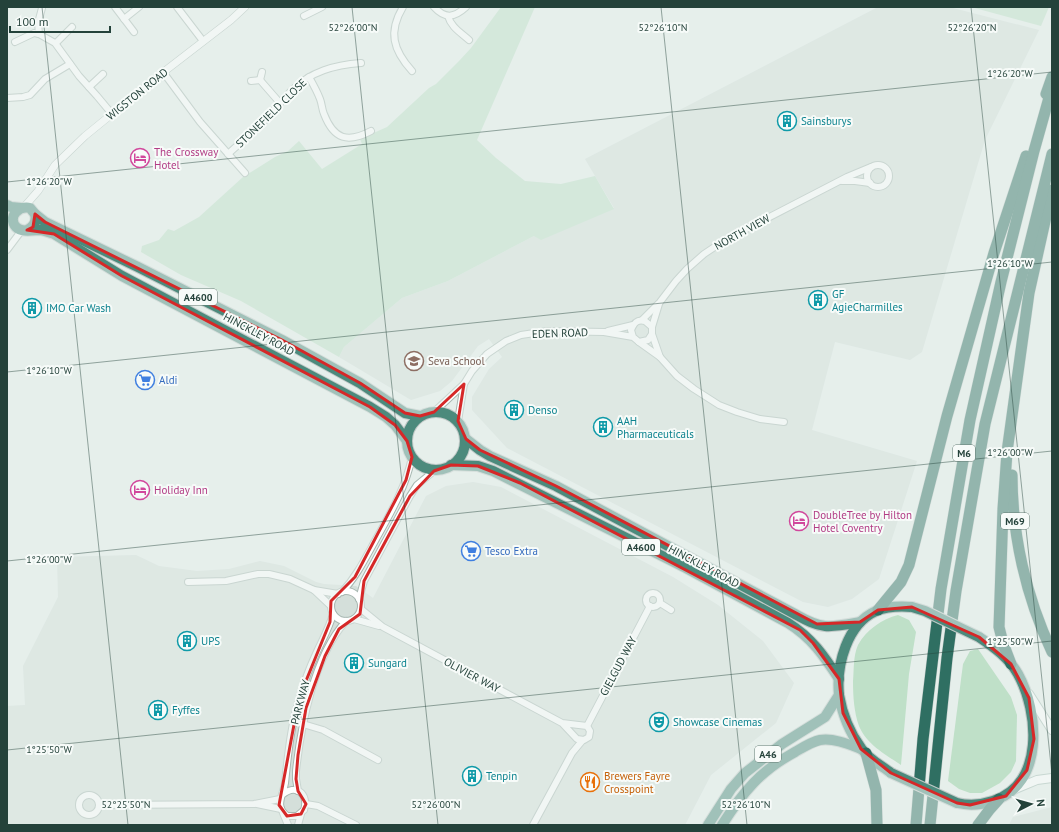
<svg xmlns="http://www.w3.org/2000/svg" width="1059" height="832" viewBox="0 0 1059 832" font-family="'PT Sans',sans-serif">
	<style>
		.built { fill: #d4dfda }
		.green { fill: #bfe0c8 }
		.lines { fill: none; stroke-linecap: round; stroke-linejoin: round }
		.minor-casing { stroke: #a8b8b2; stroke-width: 8 }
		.tertiary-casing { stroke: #a8b8b2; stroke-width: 8 }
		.secondary-casing { stroke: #a4bbb3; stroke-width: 10 }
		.trunk-casing { stroke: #c2cac8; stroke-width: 12 }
		.motorway-casing { stroke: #c2cac8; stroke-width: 12 }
		.minor { stroke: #fff; stroke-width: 6 }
		.tertiary { stroke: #fff; stroke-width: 7 }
		.secondary { stroke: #fff; stroke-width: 8 }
		.trunk { stroke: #4c8a7c; stroke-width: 10 }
		.motorway { stroke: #2f6f62; stroke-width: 11 }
		.trunk-bridge-casing { stroke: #c2cac8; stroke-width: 12; stroke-linecap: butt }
		.trunk-bridge { stroke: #4c8a7c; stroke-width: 10 }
		.marked { fill: none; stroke: #d62828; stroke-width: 3; stroke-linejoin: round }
		.ticks { fill: none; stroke: #24423a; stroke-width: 1; stroke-opacity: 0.45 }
		.labels { text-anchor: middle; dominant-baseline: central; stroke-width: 4; stroke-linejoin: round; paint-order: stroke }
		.shield { fill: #f7fbf9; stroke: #637a73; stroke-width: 1 }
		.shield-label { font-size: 10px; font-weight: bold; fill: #24423a }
		.street-label { font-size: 11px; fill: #24423a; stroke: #f7fbf9 }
		.culture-label { font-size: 11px; fill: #0d838f; stroke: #f7fbf9; text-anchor: start }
		.hotel-label { font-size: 11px; fill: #b23c85; stroke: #f7fbf9; text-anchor: start }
		.education-label { font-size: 11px; fill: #785e54; stroke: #f7fbf9; text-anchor: start }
		.shop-label { font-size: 11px; fill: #366cbe; stroke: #f7fbf9; text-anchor: start }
		.food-label { font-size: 11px; fill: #c56008; stroke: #f7fbf9; text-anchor: start }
		.ticks-label { font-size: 10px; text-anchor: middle; fill: #24423a; stroke: #f7fbf9; stroke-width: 4; stroke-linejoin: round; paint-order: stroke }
	</style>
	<rect width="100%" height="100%" fill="#e6efeb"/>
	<g class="built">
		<path d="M 878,7 L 949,7 L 1039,30 L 985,140 L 922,352 L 910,360 L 835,342 L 812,430 L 917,461 L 879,579 L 852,599 L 828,607 L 803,602 L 507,448 L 472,410 L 472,397 L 489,369 L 502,357 L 489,339 L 478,346 L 452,381 L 440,391 L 411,400 L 339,357 L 344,347 L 402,298 L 448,281 L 534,236 L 614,208 L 585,159 Z"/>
		<path d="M 473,482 L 501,487 L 673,577 L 718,605 L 763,641 L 794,683 L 776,723 L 711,775 L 685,825 L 7,825 L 7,706 L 25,705 L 23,666 L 58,597 L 57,557 L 136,555 L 159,566 L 197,571 L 229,569 L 260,561 L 284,566 L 316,582 L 324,584 L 356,586 L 373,598 L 426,496 L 446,486 Z"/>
		<path d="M 1052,807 L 1052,825 L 1009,825 L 1013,817 Z"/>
	</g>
	<g class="green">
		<path d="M 501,7 L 535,7 L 477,140 L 496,158 L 525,181 L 561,184 L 595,176 L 614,209 L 541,240 L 534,236 L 448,281 L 402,298 L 344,347 L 339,357 L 241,301 L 181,275 L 141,252 L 142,246 L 159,240 L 168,229 L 174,231 L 199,217 L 243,177 L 275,157 L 288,151 L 299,141 L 322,169 L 362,144 L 360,139 L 387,127 L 429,88 L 436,84 L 459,61 L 471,48 Z"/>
		<path d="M 971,7 L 1049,7 L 1041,26 Z"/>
		<path d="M 898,615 L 909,620 L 916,632 L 909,674 L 901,765 C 885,754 867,745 859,726 C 854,712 853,696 853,681 C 854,670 853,656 858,645 C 866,630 882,619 898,615 Z"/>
		<path d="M 978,649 L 1011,697 L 1017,715 L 1016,761 L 1011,772 L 1000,783 L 982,793 L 970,793 L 959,789 L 948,781 L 963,664 L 970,651 Z"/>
	</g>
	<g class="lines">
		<g class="minor-casing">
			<g id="minor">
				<path d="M 115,7 L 134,32"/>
				<path d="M 177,7 L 203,41"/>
				<path d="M 403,7 C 388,32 393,50 412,71"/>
				<path d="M 434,7 C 445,19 454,18 466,7"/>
				<path d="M 304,16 L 322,7"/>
				<path d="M 448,16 C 451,27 460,32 469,40"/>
				<path d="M 124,19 L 139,7"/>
				<path d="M 39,34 L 38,23 L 42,8"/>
				<path d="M 15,42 L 34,33 L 39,34 L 55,43 L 79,76 L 97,96 L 112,114"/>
				<path d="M 56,43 L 72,27"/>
				<path d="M 163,72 L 200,122 L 245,173"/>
				<path d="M 309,77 C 313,84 317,91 320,99 C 322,104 322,110 324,114 C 334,140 348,143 371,131"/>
				<path d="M 260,80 L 262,72"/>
				<path d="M 251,81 L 260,80 L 280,103"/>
				<path d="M 89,87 L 103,74"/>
				<path d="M 7,98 L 23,97 L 30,95 L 45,79 L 70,64"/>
				<path d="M 228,154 C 241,142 255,131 267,118 C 275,109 283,99 291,91 C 311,71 335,65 361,63"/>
				<circle cx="878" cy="176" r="11"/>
				<path d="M 842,181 L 855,181 L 870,183"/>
				<path d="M 7,250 L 22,230"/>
				<path d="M 642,320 L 660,302 L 676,281 L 687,269 L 704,254 L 725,240 L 847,177 L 871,167"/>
				<path d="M 652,327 L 659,304"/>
				<path d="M 608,331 L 633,325"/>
				<path d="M 652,334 L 660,357"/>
				<path d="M 639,342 L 660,357 L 677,376 L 694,389 L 719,405 L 737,412 L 760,419 L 784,422"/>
				<path d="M 434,412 L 464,384"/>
				<path d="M 458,421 L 464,384 L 472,371 L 487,354 L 506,341 L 521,335 L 548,331 L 604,332 L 633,337 L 639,342 L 648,340 L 652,334 L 652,327 L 645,321 C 638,319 634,322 631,330 L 633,337"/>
				<path d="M 188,582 L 226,581 L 258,574 L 269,574 L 290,579 L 314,590 L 338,594"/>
				<path d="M 314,590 L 331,606"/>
				<circle cx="346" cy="606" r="15"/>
				<path d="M 342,592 C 356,577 365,559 375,541 C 390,514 406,487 412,457"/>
				<circle cx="653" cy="600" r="7"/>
				<path d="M 359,599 L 364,581 L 410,496 L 417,485 L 434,471"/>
				<path d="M 660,603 L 671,610"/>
				<path d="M 361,609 L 383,627 L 562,723 L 577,739 L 584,740 L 589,737 L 590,731 L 587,726 L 562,723"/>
				<path d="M 354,619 L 379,626"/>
				<path d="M 303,724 L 323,730 L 378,760"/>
				<path d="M 587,726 L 650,606"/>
				<path d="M 298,791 L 296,779 L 296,771 C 301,725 314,656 346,621"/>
				<path d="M 282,795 C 296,783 309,794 304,810 L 297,816 L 287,816 C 274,806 283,796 285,783 C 288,754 291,724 300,696 C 304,683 309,669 315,656 C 321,642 329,629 333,614"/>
				<circle cx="89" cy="805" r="10"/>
				<path d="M 257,804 L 281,809"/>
				<path d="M 306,804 L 318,806 L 356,825"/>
				<path d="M 99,805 L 254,804 L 280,799"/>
				<path d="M 283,813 L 288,825"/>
				<path d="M 298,825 L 301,814"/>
				<path d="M 533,825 L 572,753 L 582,741"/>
			</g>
		</g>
		<g class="tertiary-casing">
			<path id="tertiary" d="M 24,207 L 38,191 L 55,165 L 85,136 L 161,74 L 231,20 L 245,7"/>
		</g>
		<g class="secondary-casing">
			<g id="secondary">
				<path d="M 1029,694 L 1052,730"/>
				<path d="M 1013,790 L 1037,780 L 1052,778"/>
			</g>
		</g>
		<g class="trunk-casing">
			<g id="trunk">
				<path d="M 7,205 L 11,207 L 21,208"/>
				<path d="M 35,214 L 45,222 L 138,267 L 282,340 L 360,383 L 405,413 L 420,416"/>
				<path d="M 27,230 C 34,227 37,222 35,214 L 30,208 C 19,205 7,217 16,227 C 22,233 34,230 41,230 C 46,231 50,233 54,234 L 122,276 L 370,407 L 386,417 L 395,425 L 407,441"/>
				<circle cx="436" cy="441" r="29"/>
				<path d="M 466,439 L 480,450 L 490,456 L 556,486 L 795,614 C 804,619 814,625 825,626 C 836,627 849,624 860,622"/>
				<path d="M 451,465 L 478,466 L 493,471 L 686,568 L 788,623 C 812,638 824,656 839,679"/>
				<path d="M 891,773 C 882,766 867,758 861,748 C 850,733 842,713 839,695 C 836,665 847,624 876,611 C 888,606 900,606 912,607"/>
				<path d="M 957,803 C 970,806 981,805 993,801 C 1045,784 1039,712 1018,674 C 1009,658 994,647 979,637"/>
				<path d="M 708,825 L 731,789 L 745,773 L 782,744 L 825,717 L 839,695"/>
				<path d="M 722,825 C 743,792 760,771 795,752 C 802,748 811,742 820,740 C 834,738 848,744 861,749"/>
			</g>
		</g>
		<g class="motorway-casing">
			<g id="motorway">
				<path d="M 1046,94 L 1052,77"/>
				<path d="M 1012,475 C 1012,535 1026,597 1052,652"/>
				<path d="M 878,610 L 901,582 L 909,565 L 947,416 L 994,253 L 1026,156"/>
				<path d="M 1011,664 L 1003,643 L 999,627 L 1003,509 L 1007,452 L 1029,293 L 1052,190"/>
				<path d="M 866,753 L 876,790 L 877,825"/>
				<path d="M 916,825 L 923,739 L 941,589 L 970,420 L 1001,282 L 1034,151 L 1052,87"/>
				<path d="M 930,825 L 947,658 L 956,591 L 985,424 L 1052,154"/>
				<path d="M 978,825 L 990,809 L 999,799"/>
			</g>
		</g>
		<use href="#minor" class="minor"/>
		<use href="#tertiary" class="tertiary"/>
		<use href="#secondary" class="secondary"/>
		<use href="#trunk" class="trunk"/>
		<use href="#motorway" class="motorway"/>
		<g class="trunk-bridge-casing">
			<g id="trunk-bridge">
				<path d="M 912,607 L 925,611 L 979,637"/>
				<path d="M 891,773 L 957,803"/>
			</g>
		</g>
		<use href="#trunk-bridge" class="trunk-bridge"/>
	</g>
	<path d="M0 0H1059V832H0ZM 35,214 L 45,222 L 282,340 L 360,383 L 405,413 L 420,416 L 434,412 L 464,384 L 458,421 L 466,439 L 480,450 L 556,486 L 817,624 L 860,622 L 878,610 L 912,607 L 979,637 L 1011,664 L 1029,698 L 1034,739 L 1027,770 L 1006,796 L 970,805 L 957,803 L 891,773 L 861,749 L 843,713 L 839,679 L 813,643 L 800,630 L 520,483 L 478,466 L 451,465 L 434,471 L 410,496 L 364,581 L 360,614 L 339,629 L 325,656 L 306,708 L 298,755 L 296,779 L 298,791 L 306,804 L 301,814 L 287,816 L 279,805 L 299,698 L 330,622 L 331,601 L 355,577 L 406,480 L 412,457 L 407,441 L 395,425 L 370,407 L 122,276 L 54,234 L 27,230 L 33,227 Z" fill="#e6efeb" fill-opacity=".55" fill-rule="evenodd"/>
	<path class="marked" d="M 35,214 L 45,222 L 282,340 L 360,383 L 405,413 L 420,416 L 434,412 L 464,384 L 458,421 L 466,439 L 480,450 L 556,486 L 817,624 L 860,622 L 878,610 L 912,607 L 979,637 L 1011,664 L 1029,698 L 1034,739 L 1027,770 L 1006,796 L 970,805 L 957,803 L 891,773 L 861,749 L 843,713 L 839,679 L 813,643 L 800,630 L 520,483 L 478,466 L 451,465 L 434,471 L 410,496 L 364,581 L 360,614 L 339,629 L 325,656 L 306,708 L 298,755 L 296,779 L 298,791 L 306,804 L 301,814 L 287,816 L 279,805 L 299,698 L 330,622 L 331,601 L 355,577 L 406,480 L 412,457 L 407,441 L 395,425 L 370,407 L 122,276 L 54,234 L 27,230 L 33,227 Z"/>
	<path class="ticks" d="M 42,7 L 128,825M 352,7 L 438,825M 661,7 L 747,825M 971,7 L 1052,775M 7,182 L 1052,72M 7,372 L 1052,262M 7,561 L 1052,451M 7,750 L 1052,641"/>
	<defs>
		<g id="building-ring" transform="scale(1)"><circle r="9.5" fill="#f7fbf9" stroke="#0f9aa8" stroke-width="1.5"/><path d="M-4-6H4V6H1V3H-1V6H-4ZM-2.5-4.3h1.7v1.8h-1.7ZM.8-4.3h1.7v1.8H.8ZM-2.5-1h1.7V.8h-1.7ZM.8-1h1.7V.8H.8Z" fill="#0f9aa8"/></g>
		<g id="hotel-ring" transform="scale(1)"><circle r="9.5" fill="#f7fbf9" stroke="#d1479c" stroke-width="1.5"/><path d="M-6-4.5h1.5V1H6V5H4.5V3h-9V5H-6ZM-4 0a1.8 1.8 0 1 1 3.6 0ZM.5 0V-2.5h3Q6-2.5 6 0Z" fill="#d1479c"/></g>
		<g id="school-ring" transform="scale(1)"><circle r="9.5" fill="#f7fbf9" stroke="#8d6e63" stroke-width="1.5"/><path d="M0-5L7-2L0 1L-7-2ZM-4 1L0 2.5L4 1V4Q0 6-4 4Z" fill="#8d6e63"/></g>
		<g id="supermarket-ring" transform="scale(1)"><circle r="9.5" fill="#f7fbf9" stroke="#3f7fe0" stroke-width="1.5"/><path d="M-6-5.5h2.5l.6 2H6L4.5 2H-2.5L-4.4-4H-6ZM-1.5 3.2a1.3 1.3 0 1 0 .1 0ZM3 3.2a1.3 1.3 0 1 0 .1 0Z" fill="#3f7fe0"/></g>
		<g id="theatre-ring" transform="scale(1)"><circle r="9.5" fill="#f7fbf9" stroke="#0f9aa8" stroke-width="1.5"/><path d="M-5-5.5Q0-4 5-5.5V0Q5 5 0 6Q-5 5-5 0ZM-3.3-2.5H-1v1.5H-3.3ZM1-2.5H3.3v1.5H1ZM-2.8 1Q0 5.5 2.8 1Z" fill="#0f9aa8"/></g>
		<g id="restaurant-ring" transform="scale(1)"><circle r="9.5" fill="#f7fbf9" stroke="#e8710a" stroke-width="1.5"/><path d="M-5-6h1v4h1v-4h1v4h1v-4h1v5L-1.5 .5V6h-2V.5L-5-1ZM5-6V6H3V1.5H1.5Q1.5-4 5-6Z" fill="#e8710a"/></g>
	</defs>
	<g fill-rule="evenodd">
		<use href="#building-ring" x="787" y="121"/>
		<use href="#hotel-ring" x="140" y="158"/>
		<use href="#building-ring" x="818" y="300"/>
		<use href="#building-ring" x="32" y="308"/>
		<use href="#school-ring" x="414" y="361"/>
		<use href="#supermarket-ring" x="145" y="380"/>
		<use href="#building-ring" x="514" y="410"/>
		<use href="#building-ring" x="603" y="427"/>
		<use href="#hotel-ring" x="140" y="490"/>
		<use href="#hotel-ring" x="799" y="521"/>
		<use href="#supermarket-ring" x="471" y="551"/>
		<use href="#building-ring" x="187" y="641"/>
		<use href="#building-ring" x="354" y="663"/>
		<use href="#building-ring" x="158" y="710"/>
		<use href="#theatre-ring" x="659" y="722"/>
		<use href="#building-ring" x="472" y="776"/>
		<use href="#restaurant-ring" x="590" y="782"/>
	</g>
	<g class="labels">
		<g class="shield">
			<rect x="179" y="289" width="38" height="16" rx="3"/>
			<rect x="953" y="445" width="22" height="16" rx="3"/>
			<rect x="1001" y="513" width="28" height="16" rx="3"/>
			<rect x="622" y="539" width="38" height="16" rx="3"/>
			<rect x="755" y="746" width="26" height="16" rx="3"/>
		</g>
		<g class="shield-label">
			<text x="198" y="297">A4600</text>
			<text x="964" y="453">M6</text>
			<text x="1015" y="521">M69</text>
			<text x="641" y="547">A4600</text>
			<text x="768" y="754">A46</text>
		</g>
		<g class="street-label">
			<text transform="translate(137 94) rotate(-39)">WIGSTON ROAD</text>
			<text transform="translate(271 113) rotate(-44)">STONEFIELD CLOSE</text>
			<text transform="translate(742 232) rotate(-29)">NORTH VIEW</text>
			<text transform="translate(560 333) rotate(-2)">EDEN ROAD</text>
			<text transform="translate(259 334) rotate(28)">HINCKLEY ROAD</text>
			<text transform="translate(704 566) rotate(28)">HINCKLEY ROAD</text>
			<text transform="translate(618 666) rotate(-62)">GIELGUD WAY</text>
			<text transform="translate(472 675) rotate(28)">OLIVIER WAY</text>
			<text transform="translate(300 702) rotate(-75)">PARKWAY</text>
		</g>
		<g class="culture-label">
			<text x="801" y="121">Sainsburys</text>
			<text x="832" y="294">GF<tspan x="832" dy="13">AgieCharmilles</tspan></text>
			<text x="46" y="308">IMO Car Wash</text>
			<text x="528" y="410">Denso</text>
			<text x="617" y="421">AAH<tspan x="617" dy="13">Pharmaceuticals</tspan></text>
			<text x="201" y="641">UPS</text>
			<text x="368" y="663">Sungard</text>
			<text x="172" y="710">Fyffes</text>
			<text x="673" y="722">Showcase Cinemas</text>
			<text x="486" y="776">Tenpin</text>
		</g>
		<g class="hotel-label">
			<text x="154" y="152">The Crossway<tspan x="154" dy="13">Hotel</tspan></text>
			<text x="154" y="490">Holiday Inn</text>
			<text x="813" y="515">DoubleTree by Hilton<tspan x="813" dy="13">Hotel Coventry</tspan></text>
		</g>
		<g class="education-label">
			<text x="428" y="361">Seva School</text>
		</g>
		<g class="shop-label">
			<text x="159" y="380">Aldi</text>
			<text x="485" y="551">Tesco Extra</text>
		</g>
		<g class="food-label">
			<text x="604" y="776">Brewers Fayre<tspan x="604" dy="13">Crosspoint</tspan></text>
		</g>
	</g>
	<g class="ticks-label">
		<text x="353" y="31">52°26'00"N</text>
		<text x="663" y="31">52°26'10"N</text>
		<text x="972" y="31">52°26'20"N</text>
		<text x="1010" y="77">1°26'20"W</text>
		<text x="49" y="185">1°26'20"W</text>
		<text x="1010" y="267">1°26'10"W</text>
		<text x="49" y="374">1°26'10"W</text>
		<text x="1010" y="456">1°26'00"W</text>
		<text x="49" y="563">1°26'00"W</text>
		<text x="1010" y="645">1°25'50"W</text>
		<text x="49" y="753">1°25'50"W</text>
		<text x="126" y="808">52°25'50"N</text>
		<text x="436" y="808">52°26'00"N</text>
		<text x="746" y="808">52°26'10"N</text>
	</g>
	<rect width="1059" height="832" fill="none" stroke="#24423a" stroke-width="16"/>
	<g transform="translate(1031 804) rotate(84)" stroke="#f7fbf9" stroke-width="3" paint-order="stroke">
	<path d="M0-3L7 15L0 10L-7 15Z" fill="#24423a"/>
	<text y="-6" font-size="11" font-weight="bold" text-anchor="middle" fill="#24423a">N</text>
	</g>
	<path d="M10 26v6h100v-6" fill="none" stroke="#24423a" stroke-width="2"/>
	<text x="16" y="26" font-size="12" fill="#24423a" stroke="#f7fbf9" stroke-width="3" paint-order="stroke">100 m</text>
</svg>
